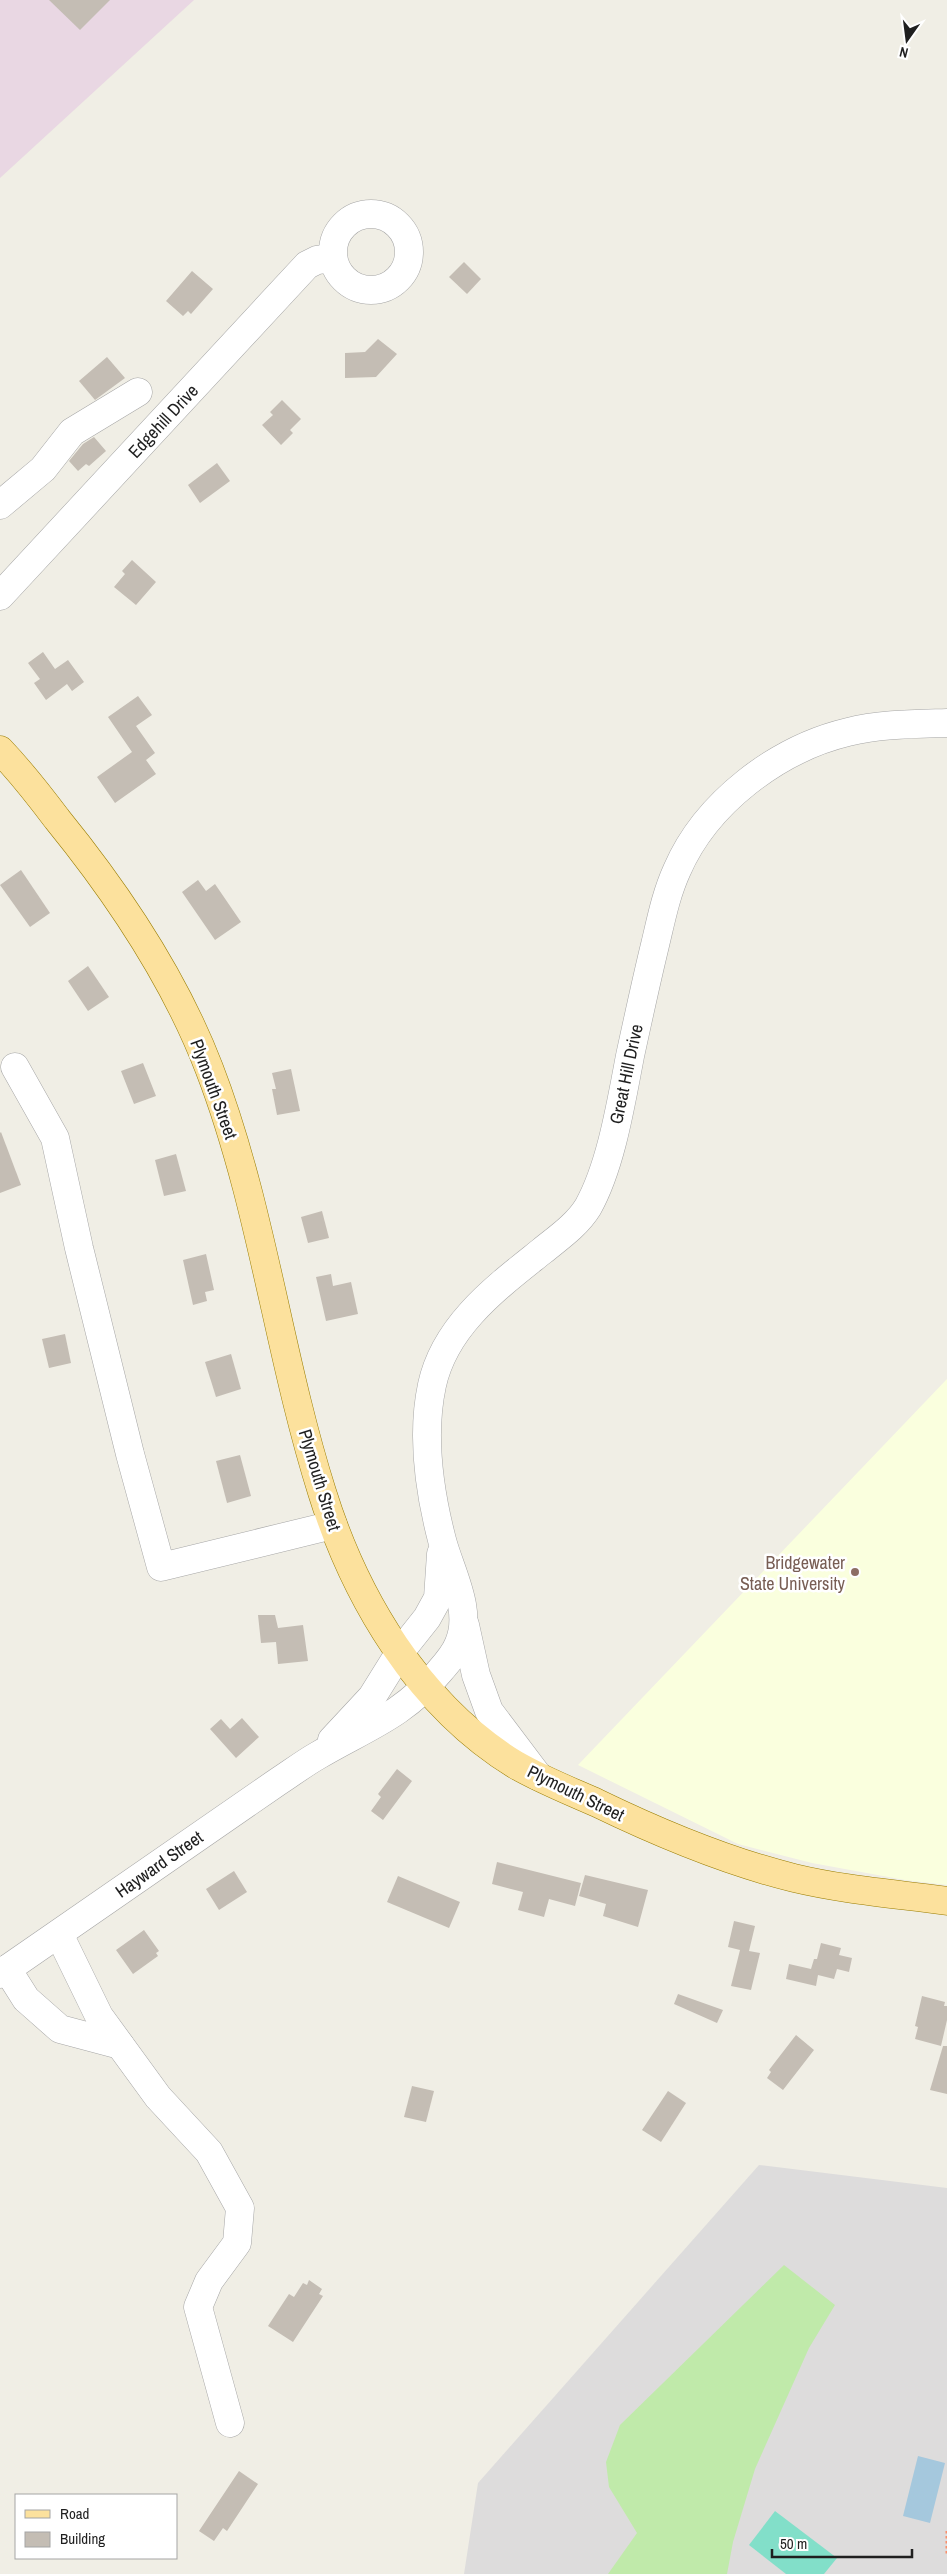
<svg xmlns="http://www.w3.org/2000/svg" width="947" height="2574" viewBox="0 0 947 2574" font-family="'Archivo Narrow',sans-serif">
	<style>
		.residential { fill: #dddcdc }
		.industrial { fill: #e9d7e3 }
		.education { fill: #faffde }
		.grass { fill: #c0eaaa }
		.pitch { fill: #82dfc9 }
		.water { fill: #a5c8dd }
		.building { fill: #c4bdb4 }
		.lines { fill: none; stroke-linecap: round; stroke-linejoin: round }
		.minor-casing { stroke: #a6a6a6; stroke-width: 29 }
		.major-casing { stroke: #997d00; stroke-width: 29 }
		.path { stroke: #fa8f6b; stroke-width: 3; stroke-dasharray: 2.5 2.5; stroke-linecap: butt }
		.minor { stroke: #fff; stroke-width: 28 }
		.major { stroke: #fce19d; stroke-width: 28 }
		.education-dot { fill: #8d6e63; stroke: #fff; stroke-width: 2 }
		.labels { text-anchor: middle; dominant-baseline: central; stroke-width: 5; stroke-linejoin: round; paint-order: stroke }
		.street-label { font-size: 18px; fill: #1f1f1f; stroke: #fff }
		.education-label { font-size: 18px; fill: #785e54; stroke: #fff; text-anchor: end }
	</style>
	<rect width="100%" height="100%" fill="#f0eee5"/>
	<path class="residential" d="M 759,2165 L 947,2188 L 947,2574 L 464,2574 L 478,2483 Z"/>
	<path class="industrial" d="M 0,0 L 194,0 L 0,178 Z"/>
	<path class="education" d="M 947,1379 L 947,1885 L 905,1880 L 812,1863 L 738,1844 L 578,1765 Z"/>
	<path class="grass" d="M 784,2265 L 835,2305 L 809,2348 L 755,2469 L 733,2542 L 727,2574 L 608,2574 L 637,2533 L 609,2487 L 606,2462 L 620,2425 Z"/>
	<path class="pitch" d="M 775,2511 L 837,2558 L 824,2574 L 786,2574 L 749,2545 Z"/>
	<path class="water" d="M 918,2456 L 945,2463 L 930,2523 L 903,2516 Z"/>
	<g class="building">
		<path d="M 49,0 L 110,0 L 80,30 Z"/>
		<path d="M 464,262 L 481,279 L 467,294 L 449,277 Z"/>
		<path d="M 192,271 L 213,289 L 191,314 L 188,311 L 183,316 L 166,301 Z"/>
		<path d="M 378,339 L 397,354 L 376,377 L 345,378 L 345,353 L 365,352 Z"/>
		<path d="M 107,357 L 125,378 L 95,400 L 79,381 Z"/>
		<path d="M 282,400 L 301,419 L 290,430 L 293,433 L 281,445 L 262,425 L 273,415 L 270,412 Z"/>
		<path d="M 94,437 L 106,451 L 89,466 L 86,464 L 78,471 L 69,461 L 83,444 Z"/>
		<path d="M 217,463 L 230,481 L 200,503 L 188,485 Z"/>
		<path d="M 132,560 L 156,582 L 136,605 L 114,587 L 125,574 L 122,571 Z"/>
		<path d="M 43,652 L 55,669 L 68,660 L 84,682 L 72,691 L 67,684 L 46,700 L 34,683 L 40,679 L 28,663 Z"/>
		<path d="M 138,696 L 152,715 L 136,726 L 155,753 L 146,760 L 156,774 L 115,803 L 97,777 L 132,752 L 108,717 Z"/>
		<path d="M 21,870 L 50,913 L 30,927 L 0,885 Z"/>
		<path d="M 198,880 L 206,891 L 215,884 L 241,922 L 215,940 L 182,892 Z"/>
		<path d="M 88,966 L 109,997 L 88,1011 L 68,981 Z"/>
		<path d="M 143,1063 L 156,1096 L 134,1104 L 121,1071 Z"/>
		<path d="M 291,1069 L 300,1111 L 277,1115 L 272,1089 L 276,1089 L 272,1073 Z"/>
		<path d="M 1,1132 L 21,1185 L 0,1193 L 0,1133 Z"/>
		<path d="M 176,1154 L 186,1191 L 164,1196 L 155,1160 Z"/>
		<path d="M 322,1211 L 329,1238 L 308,1243 L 301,1217 Z"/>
		<path d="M 206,1254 L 214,1290 L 205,1292 L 207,1301 L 193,1305 L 183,1260 Z"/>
		<path d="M 331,1274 L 333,1286 L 351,1282 L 358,1314 L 326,1321 L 316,1277 Z"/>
		<path d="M 65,1334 L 71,1363 L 49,1368 L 42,1339 Z"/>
		<path d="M 231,1354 L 241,1389 L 216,1397 L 205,1362 Z"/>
		<path d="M 240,1455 L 251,1496 L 227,1503 L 216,1461 Z"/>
		<path d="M 258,1615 L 275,1615 L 278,1628 L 303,1625 L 308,1661 L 278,1664 L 276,1642 L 261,1643 Z"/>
		<path d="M 242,1718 L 259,1737 L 236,1758 L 210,1729 L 221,1719 L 230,1729 Z"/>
		<path d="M 397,1769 L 412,1781 L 383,1820 L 371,1811 L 381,1797 L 378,1794 Z"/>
		<path d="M 497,1862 L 581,1883 L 575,1906 L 549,1899 L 544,1917 L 518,1910 L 523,1892 L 492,1884 Z"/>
		<path d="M 234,1871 L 247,1892 L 219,1910 L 206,1889 Z"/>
		<path d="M 585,1875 L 648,1890 L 638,1927 L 603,1916 L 606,1904 L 579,1896 Z"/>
		<path d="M 398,1876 L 460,1902 L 449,1928 L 387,1902 Z"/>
		<path d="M 734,1921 L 755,1926 L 749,1951 L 760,1953 L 751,1990 L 731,1986 L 740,1950 L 728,1947 Z"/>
		<path d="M 144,1930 L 159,1951 L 156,1953 L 158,1956 L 133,1974 L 116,1950 Z"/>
		<path d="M 821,1943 L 841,1948 L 839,1955 L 852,1958 L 849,1972 L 837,1969 L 834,1979 L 818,1975 L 816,1986 L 786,1979 L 789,1964 L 811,1969 L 814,1959 L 817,1959 Z"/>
		<path d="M 678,1994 L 723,2010 L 717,2023 L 674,2004 Z"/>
		<path d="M 922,1996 L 945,2002 L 944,2006 L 947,2006 L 947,2020 L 941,2046 L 915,2039 L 918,2027 L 915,2026 Z"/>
		<path d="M 796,2035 L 814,2050 L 783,2090 L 767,2078 L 771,2072 L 769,2070 Z"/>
		<path d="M 943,2046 L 947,2046 L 947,2094 L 930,2090 Z"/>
		<path d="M 412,2086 L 434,2091 L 426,2122 L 404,2117 Z"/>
		<path d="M 668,2091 L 686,2103 L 661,2142 L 642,2130 Z"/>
		<path d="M 309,2280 L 322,2289 L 319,2294 L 323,2296 L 293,2342 L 268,2326 L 289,2294 L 294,2297 L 303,2283 L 307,2285 Z"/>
		<path d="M 239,2471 L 258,2484 L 227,2531 L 223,2528 L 214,2541 L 199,2531 Z"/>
	</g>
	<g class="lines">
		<g class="minor-casing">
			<g id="minor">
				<circle cx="371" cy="252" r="38"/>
				<path d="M 0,505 L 43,469 L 72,432 L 138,392"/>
				<path d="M 0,596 L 307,265 L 317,260 L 333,258"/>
				<path d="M 15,1067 L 55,1138 L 79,1248 L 130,1454 L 161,1567 L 333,1525"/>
				<path d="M 465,1625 L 476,1675 L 489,1711 L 538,1776"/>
				<path d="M 332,1740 L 372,1697 L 400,1652 L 427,1618 L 438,1598 L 441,1554"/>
				<path d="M 59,1934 L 99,2016 L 158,2097 L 209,2152 L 240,2208 L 237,2243 L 209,2281 L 198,2307 L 230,2423"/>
				<path d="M 7,1969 L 26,1999 L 60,2029 L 120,2045"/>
				<path d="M 0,1974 L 276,1783 C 290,1774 303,1764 317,1756 C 364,1728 403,1716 439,1672 C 447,1663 455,1654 459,1643 C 473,1610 450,1571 442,1540 C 429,1490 421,1436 432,1385 C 445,1325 497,1287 542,1251 C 558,1238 577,1225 588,1207 C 611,1166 621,1103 630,1056 C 638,1019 646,982 655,945 C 661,920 666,894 677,870 C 706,803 777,749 848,732 C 880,724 914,724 947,723"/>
			</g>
		</g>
		<g class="major-casing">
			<path id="major" d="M 0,750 C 21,772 39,795 57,819 C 118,894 174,977 209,1068 C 262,1205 278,1353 322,1492 C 355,1598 419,1706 516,1765 C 542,1780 570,1791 597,1803 C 661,1834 725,1861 794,1878 C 844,1890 896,1894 947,1901"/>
		</g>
		<path class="path" d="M 947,2531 L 947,2556"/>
		<use href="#minor" class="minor"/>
		<use href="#major" class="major"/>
	</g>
	<circle class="education-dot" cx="855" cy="1572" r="5"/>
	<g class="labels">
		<g class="street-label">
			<text transform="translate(163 421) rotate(-47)">Edgehill Drive</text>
			<text transform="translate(626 1074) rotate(-78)">Great Hill Drive</text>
			<text transform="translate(214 1089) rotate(70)">Plymouth Street</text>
			<text transform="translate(320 1480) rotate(73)">Plymouth Street</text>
			<text transform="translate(576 1793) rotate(26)">Plymouth Street</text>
			<text transform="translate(159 1864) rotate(-35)">Hayward Street</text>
		</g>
		<g class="education-label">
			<text x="845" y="1562">Bridgewater<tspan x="845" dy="21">State University</tspan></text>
		</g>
	</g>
	<rect x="15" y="2494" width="162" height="65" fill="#ffffff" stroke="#a5a5a5"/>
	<rect x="25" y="2510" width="25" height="8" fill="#fce19d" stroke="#a5a5a5"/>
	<text x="60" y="2519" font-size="15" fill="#1f1f1f">Road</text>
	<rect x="25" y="2532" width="25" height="15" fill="#c4bdb4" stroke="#a5a5a5"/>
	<text x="60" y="2544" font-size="15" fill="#1f1f1f">Building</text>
	<g transform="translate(907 40) rotate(194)" stroke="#ffffff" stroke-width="4" paint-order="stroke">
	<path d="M0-4L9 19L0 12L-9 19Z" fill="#1f1f1f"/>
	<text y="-8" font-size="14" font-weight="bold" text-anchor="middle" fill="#1f1f1f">N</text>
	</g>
	<path d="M772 2549v8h140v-8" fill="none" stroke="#1f1f1f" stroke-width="2.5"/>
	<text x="780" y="2549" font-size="15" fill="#1f1f1f" stroke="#ffffff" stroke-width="4" paint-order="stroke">50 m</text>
</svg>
